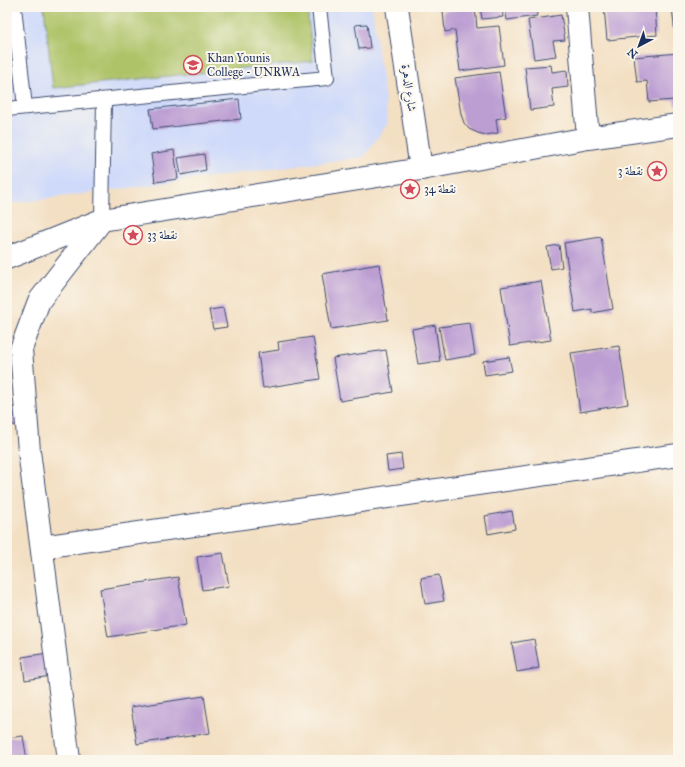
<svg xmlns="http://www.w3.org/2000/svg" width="685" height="767" viewBox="0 0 685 767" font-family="'IM FELL Great Primer',Amiri,serif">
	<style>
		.built { fill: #cfdafa }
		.green { fill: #aec368; stroke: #647963 }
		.building { fill: #bc9ed3 }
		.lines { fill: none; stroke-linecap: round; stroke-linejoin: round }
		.service-casing { stroke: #3b496d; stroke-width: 16 }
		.minor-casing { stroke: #3b496d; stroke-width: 24 }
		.tertiary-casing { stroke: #3b496d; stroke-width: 24 }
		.service { stroke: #fff; stroke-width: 14 }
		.minor { stroke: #fff; stroke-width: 22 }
		.tertiary { stroke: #fff; stroke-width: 22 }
		.labels { text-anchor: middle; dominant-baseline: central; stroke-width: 4; stroke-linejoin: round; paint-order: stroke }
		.poi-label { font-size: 12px; fill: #1b2f5e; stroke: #fbf7ec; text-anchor: start }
		.street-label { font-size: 12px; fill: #1b2f5e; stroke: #fbf7ec }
	</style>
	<rect width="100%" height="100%" fill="#fbf7ec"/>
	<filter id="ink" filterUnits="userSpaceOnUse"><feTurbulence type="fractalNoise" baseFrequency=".025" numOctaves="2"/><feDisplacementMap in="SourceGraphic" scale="8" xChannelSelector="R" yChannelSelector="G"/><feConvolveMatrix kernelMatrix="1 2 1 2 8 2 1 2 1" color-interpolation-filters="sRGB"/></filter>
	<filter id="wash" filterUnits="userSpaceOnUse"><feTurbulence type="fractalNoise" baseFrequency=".012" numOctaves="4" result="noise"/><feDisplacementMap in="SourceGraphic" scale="16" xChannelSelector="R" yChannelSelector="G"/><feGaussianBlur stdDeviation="0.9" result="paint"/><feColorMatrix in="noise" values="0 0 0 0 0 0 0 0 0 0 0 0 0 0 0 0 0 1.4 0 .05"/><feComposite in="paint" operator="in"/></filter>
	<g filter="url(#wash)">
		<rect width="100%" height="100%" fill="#f3dfc2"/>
		<path class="built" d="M 7,7 L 372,7 L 388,123 L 364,157 L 7,204 Z"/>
		<path class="green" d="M 44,7 L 307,7 L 313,61 L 53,88 Z"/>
		<g id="blocks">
			<g class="building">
				<path d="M 475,7 L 477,28 L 499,26 L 504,65 L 460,71 L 455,30 L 445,32 L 443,11 Z"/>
				<path d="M 480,7 L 502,7 L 503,17 L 482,19 Z"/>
				<path d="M 505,7 L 536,7 L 537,16 L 507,20 Z"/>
				<path d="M 604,7 L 655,7 L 657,35 L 607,40 Z"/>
				<path d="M 672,7 L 678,7 L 678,35 L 675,35 Z"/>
				<path d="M 561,15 L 565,40 L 553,41 L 556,56 L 534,59 L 528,20 Z"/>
				<path d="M 367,24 L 370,48 L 359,49 L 355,25 Z"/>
				<path d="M 678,53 L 678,106 L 675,106 L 674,100 L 649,102 L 647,81 L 637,82 L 634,57 Z"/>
				<path d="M 551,65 L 552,72 L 567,70 L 568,87 L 552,89 L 554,107 L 530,110 L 525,67 Z"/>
				<path d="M 499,72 L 506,117 L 496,119 L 498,133 L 486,135 L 478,133 L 469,129 L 464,123 L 461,114 L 455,78 Z"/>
				<path d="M 239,99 L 241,119 L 153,129 L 150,109 Z"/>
				<path d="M 174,150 L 178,179 L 155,182 L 151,154 Z"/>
				<path d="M 204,154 L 206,170 L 181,175 L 178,158 Z"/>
				<path d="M 601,237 L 613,309 L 592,313 L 592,309 L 575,312 L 564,243 Z"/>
				<path d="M 559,245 L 562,267 L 551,269 L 547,247 Z"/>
				<path d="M 379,264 L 388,320 L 331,329 L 322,274 Z"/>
				<path d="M 541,281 L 551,340 L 510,346 L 501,287 Z"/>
				<path d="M 223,308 L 227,327 L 213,329 L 209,310 Z"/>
				<path d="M 470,323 L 475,355 L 445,360 L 439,327 Z"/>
				<path d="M 435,325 L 440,361 L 418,364 L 412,329 Z"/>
				<path d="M 313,337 L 320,379 L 263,388 L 258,353 L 279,350 L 278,342 Z"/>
				<path d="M 619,346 L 628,404 L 580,412 L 571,353 Z"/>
				<path d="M 386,350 L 393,392 L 340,401 L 333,358 Z"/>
				<path d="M 509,357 L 512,371 L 485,375 L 483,361 Z"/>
				<path d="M 14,407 L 16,425 L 7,425 L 7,408 Z"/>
				<path d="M 401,454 L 403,469 L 388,471 L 386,456 Z"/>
				<path d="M 512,511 L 515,529 L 488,534 L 485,516 Z"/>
				<path d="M 223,553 L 229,586 L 202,590 L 197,557 Z"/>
				<path d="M 439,575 L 444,601 L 425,604 L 421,578 Z"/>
				<path d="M 178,577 L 186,625 L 108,637 L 100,589 Z"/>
				<path d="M 534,639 L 539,668 L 517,672 L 512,643 Z"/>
				<path d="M 48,653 L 51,676 L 25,680 L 22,657 Z"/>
				<path d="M 204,696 L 210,733 L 137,744 L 131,707 Z"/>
				<path d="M 23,736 L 27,760 L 7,760 L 7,738 Z"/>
			</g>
		</g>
	</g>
	<g filter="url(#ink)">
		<use href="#blocks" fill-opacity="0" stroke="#3b496d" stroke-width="1"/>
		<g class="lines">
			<g class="service-casing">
				<g id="service">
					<path d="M 14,7 L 25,107"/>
					<path d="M 7,109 L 327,78 L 319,7"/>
					<path d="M 102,220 L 104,100"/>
				</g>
			</g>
			<g class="minor-casing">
				<g id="minor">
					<path d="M 397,7 L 421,169"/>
					<path d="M 577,7 L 588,138"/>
					<path d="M 42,547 L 678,455"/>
					<path d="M 69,760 L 29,451 L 21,349 L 39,301 L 102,220"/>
				</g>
			</g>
			<g class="tertiary-casing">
				<path id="tertiary" d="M 7,258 L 102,220 L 421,169 L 588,138 L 678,125"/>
			</g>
			<use href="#service" class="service"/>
			<use href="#minor" class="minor"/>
			<use href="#tertiary" class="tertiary"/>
		</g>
	</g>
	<defs>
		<g id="university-ring" transform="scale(1)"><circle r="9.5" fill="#fbf7ec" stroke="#d1495b" stroke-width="1.5"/><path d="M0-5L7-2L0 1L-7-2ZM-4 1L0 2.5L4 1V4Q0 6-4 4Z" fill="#d1495b"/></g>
		<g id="sight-ring" transform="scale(1)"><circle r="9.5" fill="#fbf7ec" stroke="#d1495b" stroke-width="1.5"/><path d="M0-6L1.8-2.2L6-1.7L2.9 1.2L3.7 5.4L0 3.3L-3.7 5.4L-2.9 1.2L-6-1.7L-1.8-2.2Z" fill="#d1495b"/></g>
	</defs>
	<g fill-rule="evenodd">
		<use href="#university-ring" x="193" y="65"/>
		<use href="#sight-ring" x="657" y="171"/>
		<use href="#sight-ring" x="410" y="189"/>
		<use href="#sight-ring" x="133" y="235"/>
	</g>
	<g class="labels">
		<g class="poi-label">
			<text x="207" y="58">Khan Younis<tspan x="207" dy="14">College - UNRWA</tspan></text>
			<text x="643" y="171" text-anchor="end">نقطة 3</text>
			<text x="424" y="189">نقطة 34</text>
			<text x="147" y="235">نقطة 33</text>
		</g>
		<g class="street-label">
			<text transform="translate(409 88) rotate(82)">شارع الدهرة</text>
		</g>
	</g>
	<rect width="685" height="767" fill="none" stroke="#fbf7ec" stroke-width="24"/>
	<g transform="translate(639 46) rotate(221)" stroke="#fbf7ec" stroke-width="3" paint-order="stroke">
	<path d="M0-3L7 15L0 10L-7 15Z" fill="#1b2f5e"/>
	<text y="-6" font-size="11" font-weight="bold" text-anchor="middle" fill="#1b2f5e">N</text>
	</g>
</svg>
